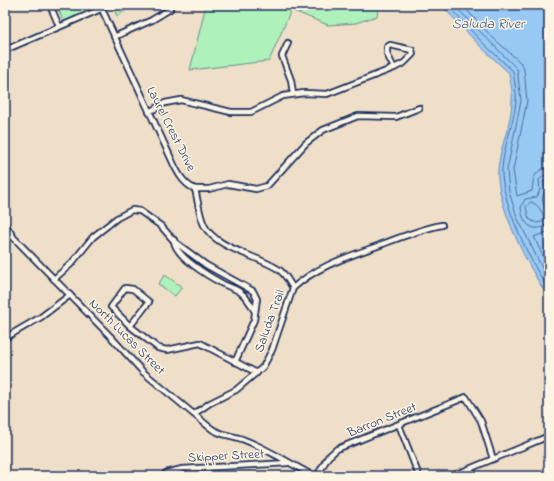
<svg xmlns="http://www.w3.org/2000/svg" width="554" height="481" viewBox="0 0 554 481" font-family="'Indie Flower',sans-serif">
	<style>
		.green { fill: #aef1bb; stroke: #64908c }
		.water { fill: #98c8f4; stroke: #668bb8 }
		.lines { fill: none; stroke-linecap: round; stroke-linejoin: round }
		.shore { stroke: #4d6c9a; stroke-width: 1 }
		.minor-casing { stroke: #1b2f5e; stroke-width: 8 }
		.minor { stroke: #fcf5e5; stroke-width: 4.5 }
		.labels { text-anchor: middle; dominant-baseline: central; stroke-width: 3; stroke-linejoin: round; paint-order: stroke }
		.street-label { font-size: 13px; fill: #1b2f5e; stroke: #fcf5e5 }
		.water-label { font-size: 14px; font-style: italic; fill: #3a5584; stroke: #fcf5e5 }
	</style>
	<rect width="100%" height="100%" fill="#f0dfc8"/>
	<filter id="ink" filterUnits="userSpaceOnUse"><feTurbulence type="fractalNoise" baseFrequency=".025" numOctaves="2"/><feDisplacementMap in="SourceGraphic" scale="8" xChannelSelector="R" yChannelSelector="G"/><feConvolveMatrix kernelMatrix="1 2 1 2 8 2 1 2 1" color-interpolation-filters="sRGB"/></filter>
	<g filter="url(#ink)">
		<g class="green">
			<path d="M 57,5 L 100,5 L 102,10 L 64,24 Z"/>
			<path d="M 112,5 L 134,5 L 117,16 Z"/>
			<path d="M 206,5 L 379,5 L 377,16 L 356,23 L 328,25 L 291,10 L 269,61 L 190,70 Z"/>
			<path d="M 165,275 L 182,287 L 175,296 L 158,284 Z"/>
		</g>
		<path class="water" d="M 441,5 L 549,5 L 549,181 C 545,186 546,202 549,207 L 549,298 C 529,269 495,203 498,169 C 500,146 512,123 512,100 C 513,91 510,81 509,73 L 481,47 Z"/>
		<g class="lines">
			<g class="shore">
				<path d="M 447,5 L 484,44 L 513,71 C 514,80 517,92 516,101 C 514,124 503,147 502,170 C 501,201 531,264 549,290"/>
				<path d="M 454,5 L 517,69 L 521,101 L 507,170 L 509,192 L 517,217 L 549,282"/>
				<path d="M 462,5 L 492,37 L 520,62 L 524,69 L 527,101 L 513,170 L 517,196 L 532,191 C 533,179 534,169 549,168"/>
				<path d="M 549,174 L 543,176 L 539,180 L 540,190 L 537,197 L 525,199 L 521,207 C 522,220 529,232 543,227 L 549,221"/>
				<path d="M 549,179 L 543,182 L 546,190 C 542,195 541,201 545,207 L 549,209"/>
				<path d="M 531,202 C 537,203 544,213 544,219 L 542,222 L 536,223 L 529,219 L 526,207 Z"/>
				<path d="M 549,231 L 534,237 L 549,269"/>
			</g>
			<g class="minor-casing">
				<g id="minor">
					<path d="M 50,5 L 59,26"/>
					<path d="M 100,5 L 169,154 C 175,167 181,183 195,189 C 198,201 199,214 204,225 C 216,249 257,255 278,269 C 285,273 289,282 293,288"/>
					<path d="M 114,37 L 152,20 L 170,9"/>
					<path d="M 288,43 L 282,56 L 291,80 L 293,94"/>
					<path d="M 390,45 L 412,50 L 413,54 L 404,63 L 394,68 L 387,54 L 387,47 Z"/>
					<path d="M 5,50 L 101,9"/>
					<path d="M 149,112 L 165,103 L 181,100 L 231,112 L 251,112 L 283,96 L 304,93 L 327,94 L 394,68"/>
					<path d="M 195,189 L 209,189 L 228,184 L 256,189 L 267,186 L 306,143 L 323,130 L 358,116 L 396,117 L 419,108"/>
					<path d="M 5,224 L 14,238 L 111,337 L 143,372 L 208,426 C 218,435 230,435 242,439 C 267,448 290,464 314,476"/>
					<path d="M 174,240 C 174,256 210,277 223,284 C 229,287 235,288 240,292 C 247,297 251,304 255,312"/>
					<path d="M 54,279 L 71,264 L 93,237 L 117,218 L 132,210 L 140,211 L 161,226 L 175,242 L 206,265 L 253,291 L 257,299 L 254,320 L 235,362"/>
					<path d="M 125,288 L 133,289 L 149,302 L 130,326 L 111,307 Z"/>
					<path d="M 130,326 L 158,348 L 167,350 L 200,343 L 257,373"/>
					<path d="M 5,338 L 41,317 L 70,295"/>
					<path d="M 194,414 L 210,403 L 236,390 L 263,367 L 272,350 L 293,288 C 317,266 350,256 380,245 C 401,237 421,229 442,225"/>
					<path d="M 399,425 L 419,476"/>
					<path d="M 166,473 L 182,469 L 288,463"/>
					<path d="M 317,476 L 328,457 L 337,449 L 466,397 L 481,421 L 493,459"/>
					<path d="M 452,476 L 549,436"/>
				</g>
			</g>
			<use href="#minor" class="minor"/>
		</g>
	</g>
	<g class="labels">
		<g class="street-label">
			<text transform="translate(171 129) rotate(63)">Laurel Crest Drive</text>
			<text transform="translate(270 321) rotate(-70)">Saluda Trail</text>
			<text transform="translate(127 337) rotate(45)">North Lucas Street</text>
			<text transform="translate(382 420) rotate(-22)">Barron Street</text>
			<text transform="translate(226 456) rotate(-3)">Skipper Street</text>
		</g>
		<g class="water-label">
			<text x="488" y="24">Saluda River</text>
		</g>
	</g>
	<rect width="554" height="481" fill="none" stroke="#fcf5e5" stroke-width="20"/>
	<rect x="10" y="10" width="534" height="461" fill="none" stroke="#1b2f5e" stroke-width="1.5" filter="url(#ink)"/>
</svg>
